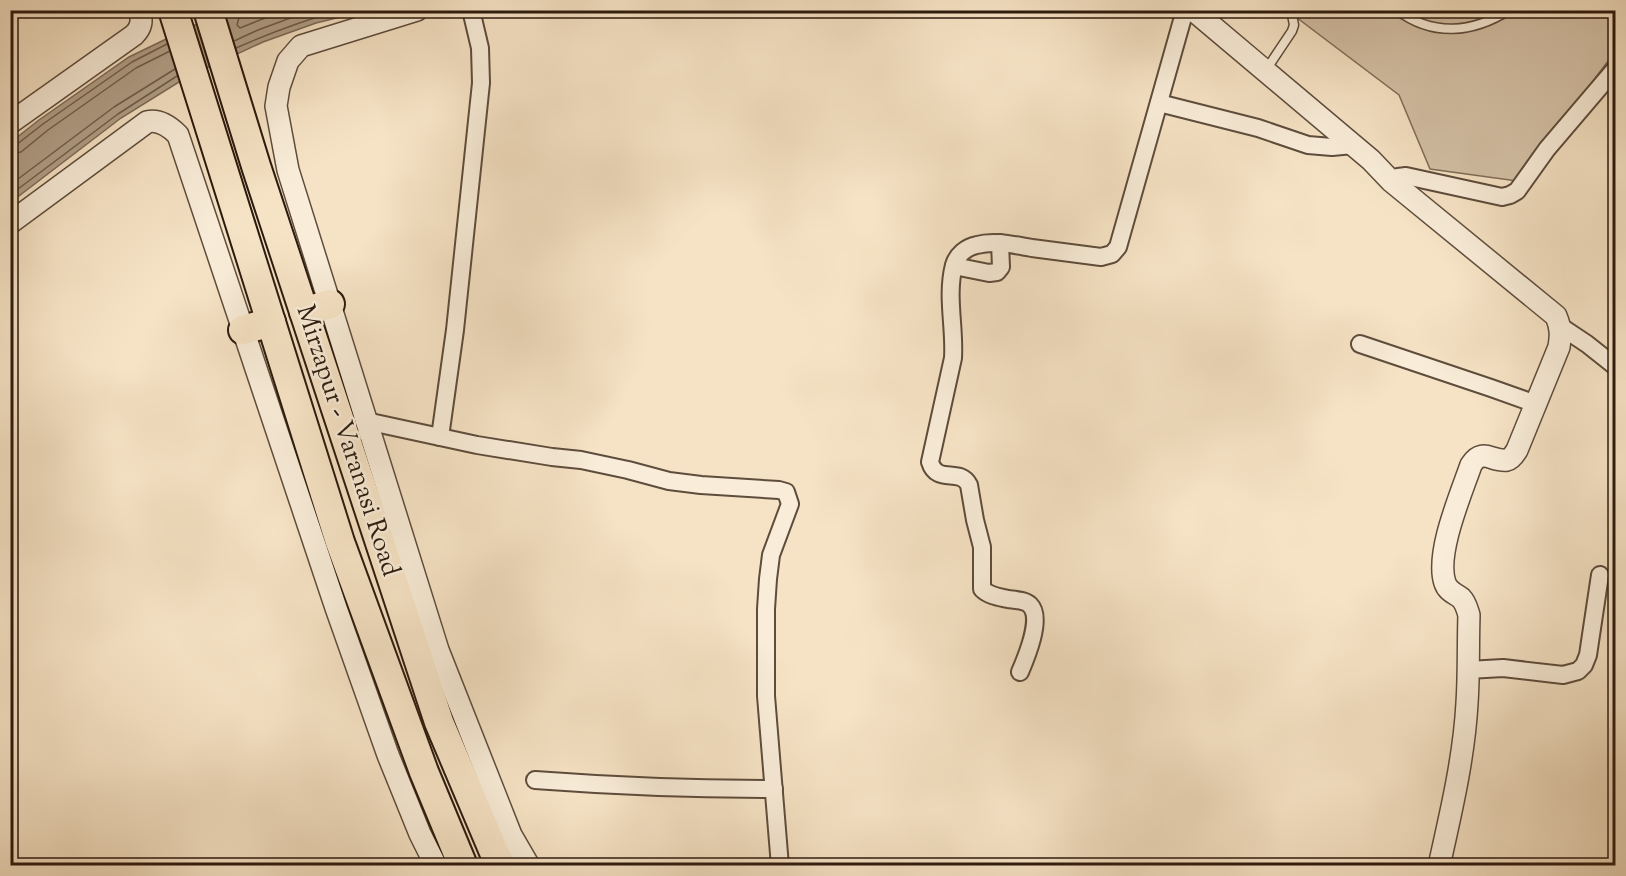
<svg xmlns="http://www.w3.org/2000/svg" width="1626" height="876" viewBox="0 0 1626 876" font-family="'Sorts Mill Goudy',serif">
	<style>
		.green { fill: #d4c1a6; stroke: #806e5a; stroke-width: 1.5 }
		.water { fill: #b19f87; stroke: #7c6a57; stroke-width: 1.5 }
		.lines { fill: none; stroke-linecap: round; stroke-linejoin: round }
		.shore { stroke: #6e5c4a; stroke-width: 1.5 }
		.service-casing { stroke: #5e4c3c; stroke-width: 11 }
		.minor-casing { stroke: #5e4c3c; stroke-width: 20 }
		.tertiary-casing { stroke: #5e4c3c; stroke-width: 24 }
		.trunk-casing { stroke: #2c1a0e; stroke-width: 32 }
		.service { stroke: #f9edd9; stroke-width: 8 }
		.minor { stroke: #f9edd9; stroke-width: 16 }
		.tertiary { stroke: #f9edd9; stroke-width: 21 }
		.trunk { stroke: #f6e3c5; stroke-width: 28 }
		.labels { text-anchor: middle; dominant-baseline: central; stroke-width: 5; stroke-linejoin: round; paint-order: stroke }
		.street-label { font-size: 26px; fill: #2c1a0e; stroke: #f9edd9 }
	</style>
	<rect width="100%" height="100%" fill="#f6e3c5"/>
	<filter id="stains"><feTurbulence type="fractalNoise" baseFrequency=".00333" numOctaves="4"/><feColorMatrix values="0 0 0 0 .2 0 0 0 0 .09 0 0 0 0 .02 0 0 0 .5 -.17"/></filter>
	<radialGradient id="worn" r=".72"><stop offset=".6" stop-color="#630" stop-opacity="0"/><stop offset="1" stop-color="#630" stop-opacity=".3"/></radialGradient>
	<path class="green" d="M 1288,11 L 1615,11 L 1615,52 L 1517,181 L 1430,169 L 1399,95 Z"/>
	<path class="water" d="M 224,11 L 365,11 L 316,23 L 263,42 L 187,77 L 121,118 L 11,202 L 11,142 L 39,120 L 129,57 Z"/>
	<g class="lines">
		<g class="shore">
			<path d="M 241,10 L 237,25 L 240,28 L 285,10"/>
			<path d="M 234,41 L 258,30 L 312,10"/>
			<path d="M 236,48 C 270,33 305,20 341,10"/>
			<path d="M 10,147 L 16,145 L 43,124 L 132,62 L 167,44"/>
			<path d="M 10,154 L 21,152 L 48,130 L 136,68 L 170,51"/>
			<path d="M 10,185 L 114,107 L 175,69"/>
			<path d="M 10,195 L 118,114 L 177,76"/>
		</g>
		<g class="service-casing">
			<g id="service">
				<path d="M 1397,10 C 1433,37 1473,33 1509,10"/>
				<path d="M 1266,70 L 1292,31 L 1294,25 L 1291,10"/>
			</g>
		</g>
		<g class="minor-casing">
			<g id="minor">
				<path d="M 1159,103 L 1258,128 L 1308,145 L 1332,147 L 1353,145"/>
				<path d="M 1391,181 L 1398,177 L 1406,176 L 1502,197 L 1510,195 L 1517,191 L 1547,149 L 1616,68"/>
				<path d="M 954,266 L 989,273 L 997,272 L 1001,267 L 1000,243"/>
				<path d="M 1560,326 L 1587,344 L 1616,367"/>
				<path d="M 1360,344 L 1491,388 L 1536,404"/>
				<path d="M 366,421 L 477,445 L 552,457 L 581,460 L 628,470 L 669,481 L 701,485 L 779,490 L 786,492 L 790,504 L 771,555 L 768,579 L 766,609 L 766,696 L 780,866"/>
				<path d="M 440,437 L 455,330 L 481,83 L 480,48 L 471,10"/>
				<path d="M 1468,670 L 1503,668 L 1563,675 L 1578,671 L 1584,665 L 1588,655 L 1600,575"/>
				<path d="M 1020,672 C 1026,658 1043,618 1030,605 C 1025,600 1015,600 1008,599 C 999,597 989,596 982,589 L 982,547 L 975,520 L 969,485 C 960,467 937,485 930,462 L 953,358 C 955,327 946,296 954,265 C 957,255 966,247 977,245 C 994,240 1014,245 1032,248 C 1055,251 1078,254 1101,257 L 1112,254 L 1118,247 L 1185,10"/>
				<path d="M 535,780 C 615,786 694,789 774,789"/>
			</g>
		</g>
		<g class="tertiary-casing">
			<g id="tertiary">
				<path d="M 417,10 L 301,46 L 288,61 L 279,87 L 276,106 L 288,170 L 438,650 L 511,835 L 529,866"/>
				<path d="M 1193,10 L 1371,160 L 1391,181 L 1556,316 C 1561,328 1561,335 1559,347 L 1517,450 C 1515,453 1512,459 1507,460 C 1492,462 1482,447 1471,465 C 1461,494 1435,554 1445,583 C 1448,592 1455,593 1461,598 C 1466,603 1467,609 1469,615 C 1468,644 1469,674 1467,703 C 1464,758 1451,812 1439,866"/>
				<path d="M 10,123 L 134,35 C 142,27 142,21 140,10"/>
				<path d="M 10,223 L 147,122 C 159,119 170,127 178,135 L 336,608 L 388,755 L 420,834 L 436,866"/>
			</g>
		</g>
		<g class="trunk-casing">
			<g id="trunk">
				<path d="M 173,10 L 340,542 L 424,772 L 463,866"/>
				<path d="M 208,10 L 256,166 L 439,722 L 494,852 L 501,866"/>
				<path d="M 304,312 L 330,304"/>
				<path d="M 243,330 L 271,322"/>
			</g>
		</g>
		<use href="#service" class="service"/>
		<use href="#minor" class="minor"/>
		<use href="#tertiary" class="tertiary"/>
		<use href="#trunk" class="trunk"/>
	</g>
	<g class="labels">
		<g class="street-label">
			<text transform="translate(347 441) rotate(72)">Mirzapur - Varanasi Road</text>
		</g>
	</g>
	<rect width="1626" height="876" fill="none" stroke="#f6e3c5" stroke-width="36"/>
	<rect x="12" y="12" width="1602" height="852" fill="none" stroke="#2c1a0e" stroke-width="3"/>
	<rect x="18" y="18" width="1590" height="840" fill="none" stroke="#2c1a0e" stroke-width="1.5"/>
	<rect width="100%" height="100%" filter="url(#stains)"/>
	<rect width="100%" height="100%" fill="url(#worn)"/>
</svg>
